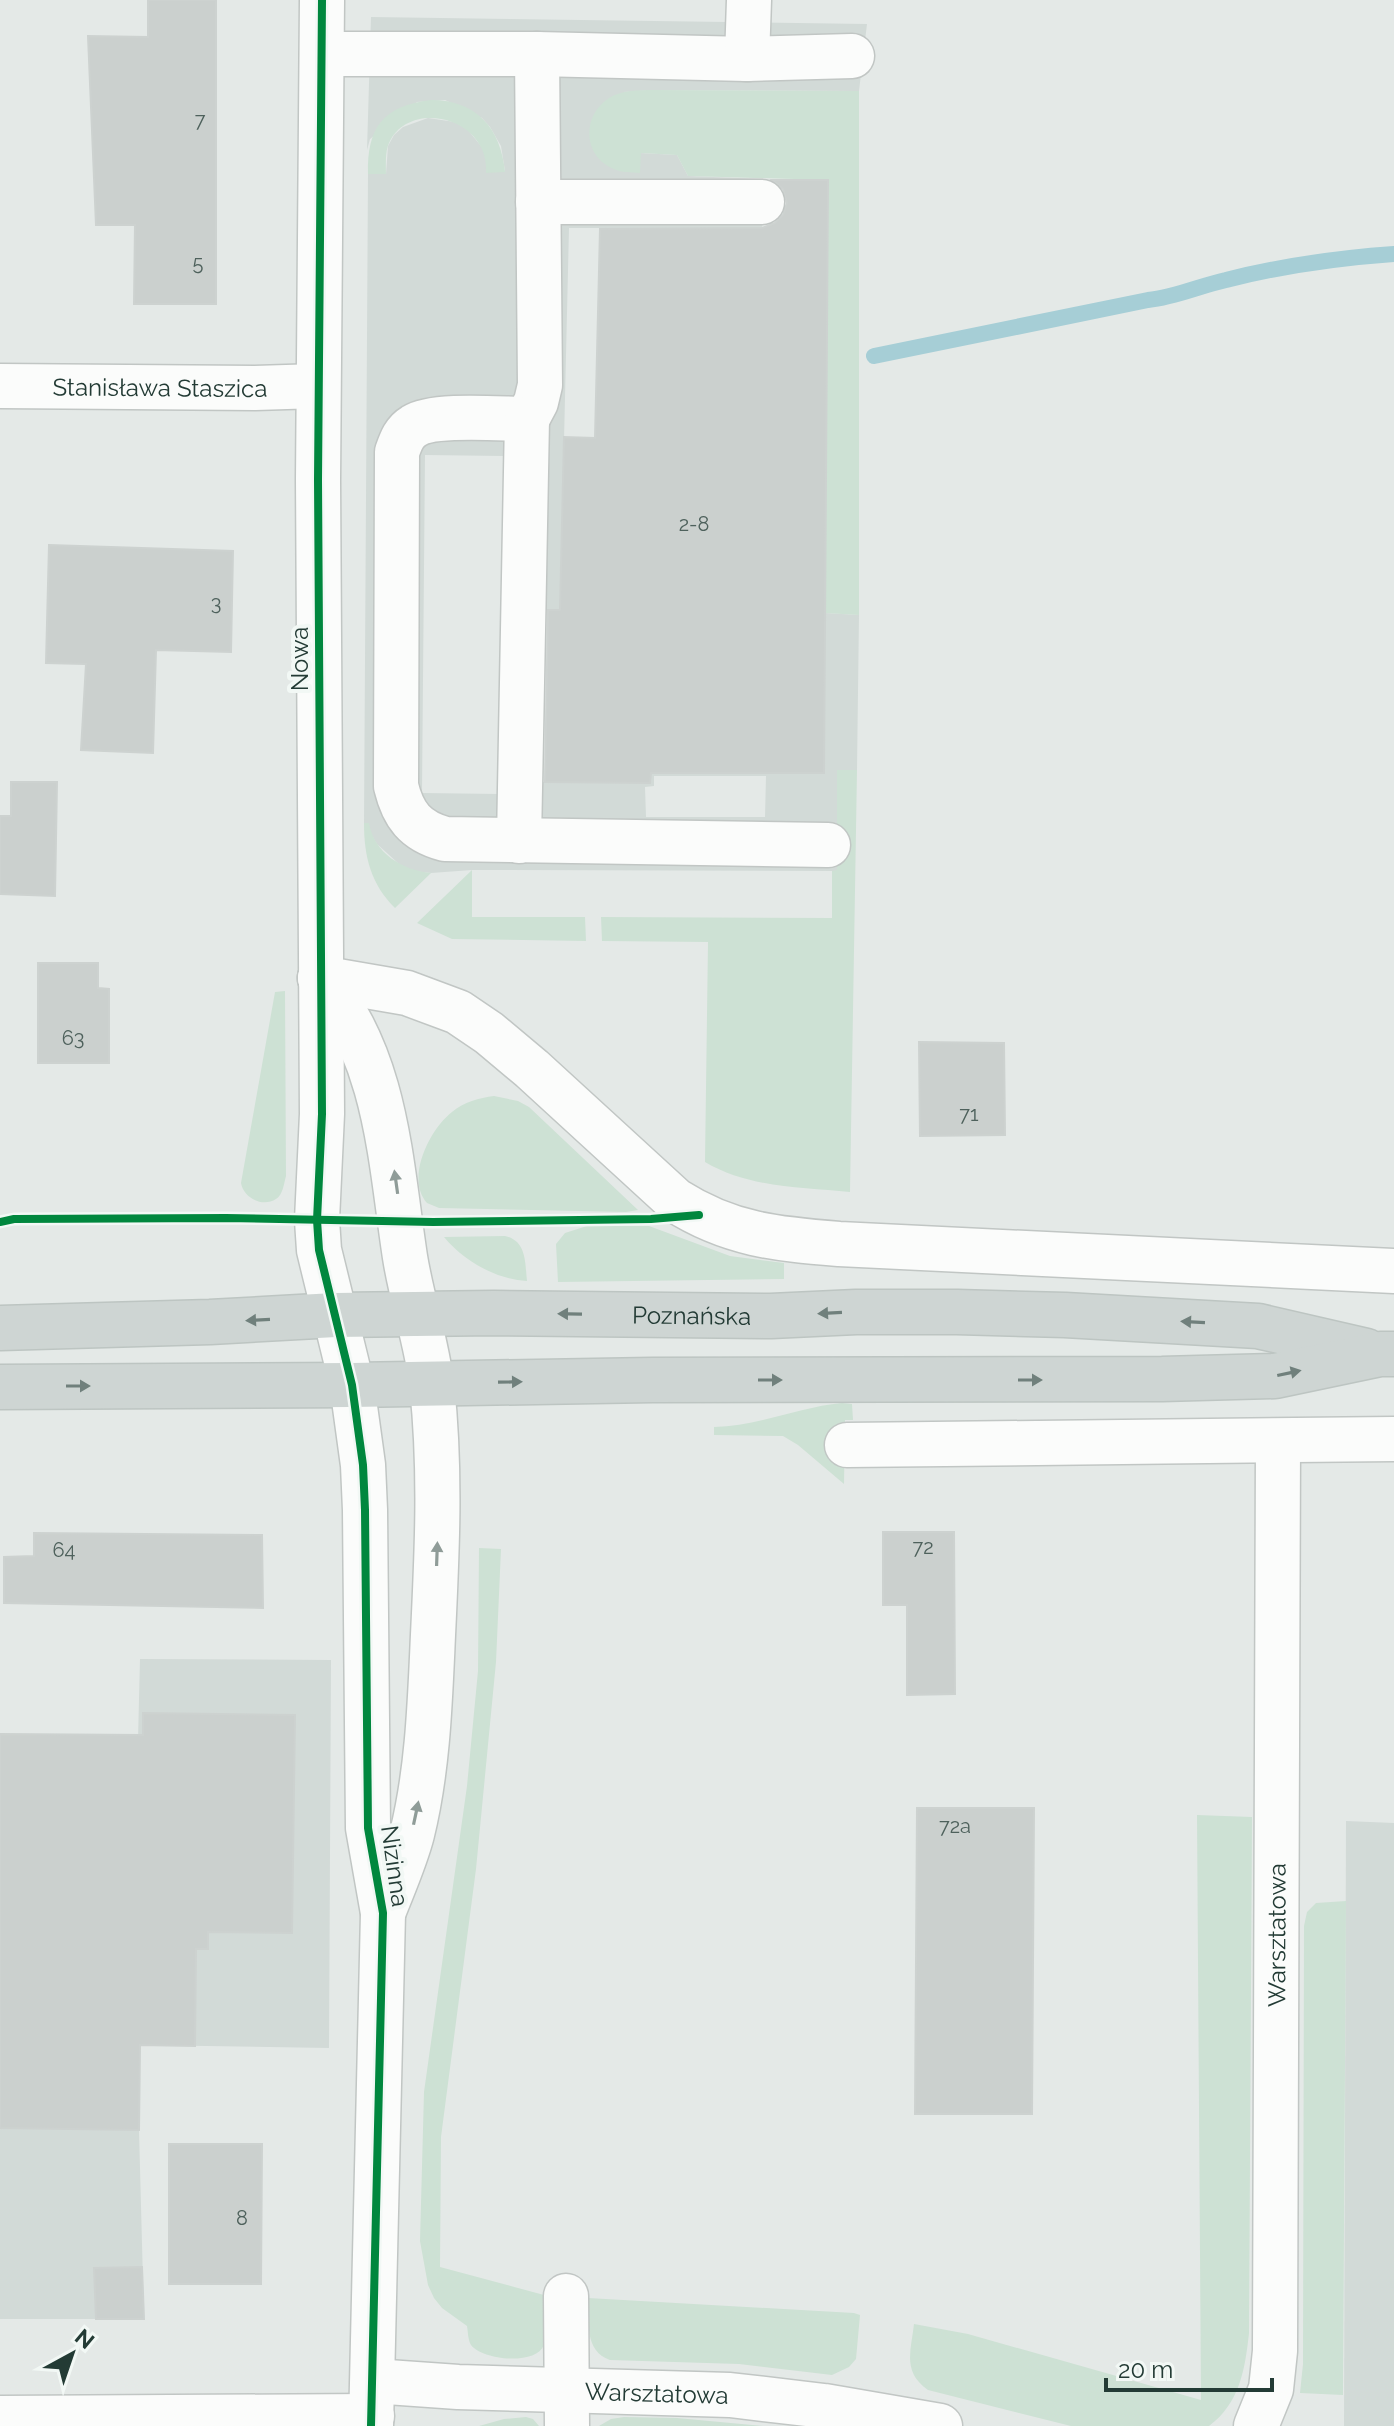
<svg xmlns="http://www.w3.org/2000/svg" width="1394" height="2426" viewBox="0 0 1394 2426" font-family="Raleway,sans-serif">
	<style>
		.built { fill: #d2dad7; fill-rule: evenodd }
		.green { fill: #cde1d4 }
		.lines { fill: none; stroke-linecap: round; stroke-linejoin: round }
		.stream { stroke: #a6ced6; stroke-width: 16 }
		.building { fill: #cbd0ce; stroke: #cdd2d0; stroke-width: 2 }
		.minor-casing { stroke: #c1c6c4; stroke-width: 47 }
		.major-casing { stroke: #bdc5c2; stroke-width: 47 }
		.minor { stroke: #fbfcfb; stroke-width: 44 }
		.major { stroke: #ced5d3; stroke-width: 44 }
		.cycleway-casing { stroke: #f2f8f5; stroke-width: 13 }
		.cycleway { stroke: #00873e; stroke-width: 8 }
		.oneway { fill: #8f9c98 }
		.oneway2 { fill: #70807c }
		.labels { text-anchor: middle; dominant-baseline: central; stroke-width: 8; stroke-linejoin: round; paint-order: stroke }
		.number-label { font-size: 20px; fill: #4e615c }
		.street-label { font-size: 24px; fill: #233b35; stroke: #f2f8f5 }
	</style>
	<rect width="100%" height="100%" fill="#e4e9e7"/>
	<g class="built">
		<path d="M 371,17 L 867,24 L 859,91 L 653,90 L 624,92 L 640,153 L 677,155 L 688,176 L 763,179 L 762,228 L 569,228 L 560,610 L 542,610 L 541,782 L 650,783 L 651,773 L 823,773 L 825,613 L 859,615 L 857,770 L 837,770 L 837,871 L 472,870 L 431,873 L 413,871 L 399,864 L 377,844 L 364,823 L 368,174 L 386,174 L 388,146 L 394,135 L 403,127 L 428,118 L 455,122 L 468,130 L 485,151 L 487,161 L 505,171 L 501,146 L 490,127 L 482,118 L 445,100 L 417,102 L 370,139 L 367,150 ZM 425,455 L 504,456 L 500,794 L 422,793 ZM 654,776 L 766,776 L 765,817 L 646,817 L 645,787 L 654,786 Z"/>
		<path d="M 140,1659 L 331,1660 L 329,2048 L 140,2045 L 139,2130 L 144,2319 L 0,2319 L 0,1859 L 135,1861 Z"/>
		<path d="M 1346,1821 L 1394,1823 L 1394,2426 L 1344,2426 Z"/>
	</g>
	<g class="green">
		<path d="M 653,90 L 859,91 L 859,615 L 825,613 L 828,180 L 688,176 L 677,155 L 641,153 L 640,173 C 631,172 622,173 614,169 C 583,157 581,116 609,98 C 622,90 638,90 653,90 Z"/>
		<path d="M 431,100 C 477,100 501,129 505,172 L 486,173 C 490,117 409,98 389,143 C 385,152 386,164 386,174 L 368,174 C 367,127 383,106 431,100 Z"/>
		<path d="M 837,770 L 857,770 L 850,1192 C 801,1187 749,1188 705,1162 L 708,942 L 602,941 L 601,917 L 832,918 L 832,871 L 837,870 Z"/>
		<path d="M 364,823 L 369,823 C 374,853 402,870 431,873 L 395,908 C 371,884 364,857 364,823 Z"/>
		<path d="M 472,870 L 472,917 L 585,917 L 586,941 L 452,939 L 417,923 Z"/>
		<path d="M 285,991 L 286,1176 C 284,1183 283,1195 276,1199 C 262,1208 243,1197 241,1183 L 275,992 Z"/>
		<path d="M 494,1096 L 518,1101 L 529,1107 L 638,1210 L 626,1212 L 439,1208 L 427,1203 C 405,1178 430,1129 452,1112 C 464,1102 479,1098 494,1096 Z"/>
		<path d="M 587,1226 L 649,1226 L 730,1256 L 784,1263 L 784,1279 L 558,1282 L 556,1244 L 565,1233 Z"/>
		<path d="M 505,1236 C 527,1241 525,1263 527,1281 C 495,1279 464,1261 444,1237 Z"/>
		<path d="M 842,1403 L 852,1404 L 853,1420 L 845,1420 L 844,1484 L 798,1445 L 783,1436 L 714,1435 L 714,1427 C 758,1426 799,1407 842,1403 Z"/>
		<path d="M 479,1548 L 501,1549 L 496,1662 L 476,1869 L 441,2137 L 440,2267 L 544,2295 C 544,2309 549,2332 544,2345 C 536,2366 482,2360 471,2345 C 468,2340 468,2332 467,2326 L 442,2308 L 434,2298 L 428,2285 L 420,2241 L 424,2092 L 467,1786 L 478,1671 Z"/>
		<path d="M 1197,1815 L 1252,1817 L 1249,2333 C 1245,2369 1240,2403 1209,2426 L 1071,2426 L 928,2390 C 902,2372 911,2351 914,2324 L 968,2334 L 1201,2400 Z"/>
		<path d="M 1346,1901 L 1343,2395 L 1300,2393 L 1303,2364 L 1304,1926 L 1307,1912 L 1316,1903 Z"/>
		<path d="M 588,2298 L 854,2313 L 860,2315 L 856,2359 L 849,2367 L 832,2375 L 739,2364 L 610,2360 C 584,2351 589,2321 588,2298 Z"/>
		<path d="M 526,2417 L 533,2419 L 539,2426 L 479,2426 L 504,2419 Z"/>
		<path d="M 624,2417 L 677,2418 L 763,2426 L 599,2426 L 611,2419 Z"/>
	</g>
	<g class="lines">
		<path class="stream" d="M 874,356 L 1148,300 C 1176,297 1199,286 1226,280 C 1281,266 1338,258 1394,254"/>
	</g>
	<g class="building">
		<path d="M 148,0 L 216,0 L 216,304 L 134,304 L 135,225 L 96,225 L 88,36 L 148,37 Z"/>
		<path d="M 772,180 L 828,180 L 824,773 L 651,773 L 650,783 L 545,782 L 548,610 L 560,610 L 564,437 L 595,438 L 600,229 L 762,228 L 775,223 L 783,215 L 787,203 L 783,189 Z"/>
		<path d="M 49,545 L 233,551 L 231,652 L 156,650 L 153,753 L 81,750 L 86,664 L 46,663 Z"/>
		<path d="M 11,782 L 57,782 L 55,896 L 0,894 L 0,816 L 11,816 Z"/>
		<path d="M 38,963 L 98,963 L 98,988 L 109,989 L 109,1063 L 38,1063 Z"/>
		<path d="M 919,1042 L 1004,1043 L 1005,1135 L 920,1136 Z"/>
		<path d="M 883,1532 L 954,1532 L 955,1694 L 907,1695 L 907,1605 L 883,1605 Z"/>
		<path d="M 34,1533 L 262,1535 L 263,1608 L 4,1603 L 4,1557 L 34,1556 Z"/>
		<path d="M 143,1713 L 295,1715 L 292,1933 L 208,1932 L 208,1949 L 196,1949 L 195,2046 L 140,2045 L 139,2130 L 0,2128 L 0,1734 L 143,1735 Z"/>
		<path d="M 917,1808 L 1034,1808 L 1032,2114 L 915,2114 Z"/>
		<path d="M 169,2144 L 262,2144 L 261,2284 L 169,2284 Z"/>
		<path d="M 142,2267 L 144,2319 L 96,2319 L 94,2268 Z"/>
	</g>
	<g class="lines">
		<g class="minor-casing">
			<g id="minor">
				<path d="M 322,0 L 318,480 L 322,1114 L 317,1220 L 319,1250 L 352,1385 L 363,1465 L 365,1510 L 368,1828 L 383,1913 L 371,2426"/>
				<path d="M 322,54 L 537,54 L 747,59 L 852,56"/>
				<path d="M 537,54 L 540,385 L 536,402 L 527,419 C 501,419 434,413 414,426 C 404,432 401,441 397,452 L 396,786 C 403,815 415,831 445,839 L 828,845"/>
				<path d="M 747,59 L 749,0"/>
				<path d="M 538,202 L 762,202"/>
				<path id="s1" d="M 0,386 L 255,388 L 318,386"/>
				<path d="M 519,841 L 527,419"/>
				<path d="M 320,978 L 407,993 L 458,1012 L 489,1033 L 532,1069 L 675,1200 C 730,1235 777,1239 839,1244 L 1394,1271"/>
				<path d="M 320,978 C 387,1057 390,1159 405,1257 C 412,1301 427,1343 432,1387 C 441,1470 437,1553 433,1635 C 430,1701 428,1769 412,1834 C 405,1861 393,1887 383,1913"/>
				<path d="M 847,1445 L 1394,1439"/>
				<path d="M 566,2296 L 567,2426"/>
				<path id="s2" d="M 373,2381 L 458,2387 L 730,2395 L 824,2406 L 940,2426"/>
				<path d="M 0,2418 L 372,2416"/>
				<path id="s3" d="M 1256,2426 L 1271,2389 L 1275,2351 L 1278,1441"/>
			</g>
		</g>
		<g class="major-casing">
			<g id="major">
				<path id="s4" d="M 0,1328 L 210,1322 L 335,1315 L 494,1313 L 771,1316 L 856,1312 L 957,1312 L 1065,1315 L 1258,1326 L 1366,1351"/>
				<path d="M 0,1387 L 352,1385 L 652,1380 L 1162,1379 L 1275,1376 L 1380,1354 L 1394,1354"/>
			</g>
		</g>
		<use href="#minor" class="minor"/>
		<use href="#major" class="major"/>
		<g class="cycleway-casing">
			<g id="cycleway">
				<path d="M 322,0 L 318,480 L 322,1114 L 317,1220 L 319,1250 L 352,1385 L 363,1465 L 365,1510 L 368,1828 L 383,1913 L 371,2426"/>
				<path d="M 0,1222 L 14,1219 L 226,1218 L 433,1222 L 651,1219 L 699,1215"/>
			</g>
		</g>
		<use href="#cycleway" class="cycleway"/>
	</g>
	<defs><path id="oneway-solid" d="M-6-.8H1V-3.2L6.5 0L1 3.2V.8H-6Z" transform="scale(2)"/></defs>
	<g class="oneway">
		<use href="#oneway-solid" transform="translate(396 1182) rotate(-98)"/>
		<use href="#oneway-solid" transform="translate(437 1554) rotate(-88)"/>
		<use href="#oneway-solid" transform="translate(416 1813) rotate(-78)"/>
	</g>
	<g class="oneway2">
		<use href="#oneway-solid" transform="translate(830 1313) rotate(177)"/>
		<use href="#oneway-solid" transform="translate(570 1314) rotate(-179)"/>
		<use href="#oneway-solid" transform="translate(258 1320) rotate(177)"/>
		<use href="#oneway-solid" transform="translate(1193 1322) rotate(-177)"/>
		<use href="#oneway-solid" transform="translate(1289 1373) rotate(-12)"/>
		<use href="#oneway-solid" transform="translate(770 1380)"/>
		<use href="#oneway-solid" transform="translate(1030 1380)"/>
		<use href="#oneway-solid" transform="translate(510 1382) rotate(-1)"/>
		<use href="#oneway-solid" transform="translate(78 1386)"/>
	</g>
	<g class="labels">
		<g class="number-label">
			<text x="200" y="120">7</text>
			<text x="198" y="263">5</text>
			<text x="694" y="524">2-8</text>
			<text x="216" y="603">3</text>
			<text x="73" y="1038">63</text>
			<text x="969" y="1114">71</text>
			<text x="923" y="1547">72</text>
			<text x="64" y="1550">64</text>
			<text x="955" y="1826">72a</text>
			<text x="242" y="2218">8</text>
		</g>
		<g class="street-label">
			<text stroke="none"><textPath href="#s1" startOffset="160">Stanisława Staszica</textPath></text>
			<text transform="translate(299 659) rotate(-90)">Nowa</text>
			<text stroke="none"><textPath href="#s4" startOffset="692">Poznańska</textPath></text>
			<text transform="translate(395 1866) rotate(82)">Nizinna</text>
			<text stroke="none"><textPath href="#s3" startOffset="494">Warsztatowa</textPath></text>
			<text stroke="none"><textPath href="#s2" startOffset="284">Warsztatowa</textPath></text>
		</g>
	</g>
	<g transform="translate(72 2354) rotate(40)" stroke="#f2f8f5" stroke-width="6" paint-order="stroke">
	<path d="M0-6L14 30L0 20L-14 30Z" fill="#233b35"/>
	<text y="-12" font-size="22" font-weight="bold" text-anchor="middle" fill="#233b35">N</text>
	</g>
	<path d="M1106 2378v12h166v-12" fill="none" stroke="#233b35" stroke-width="4"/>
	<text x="1118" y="2378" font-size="24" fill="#233b35" stroke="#f2f8f5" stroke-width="6" paint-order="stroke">20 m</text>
</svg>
